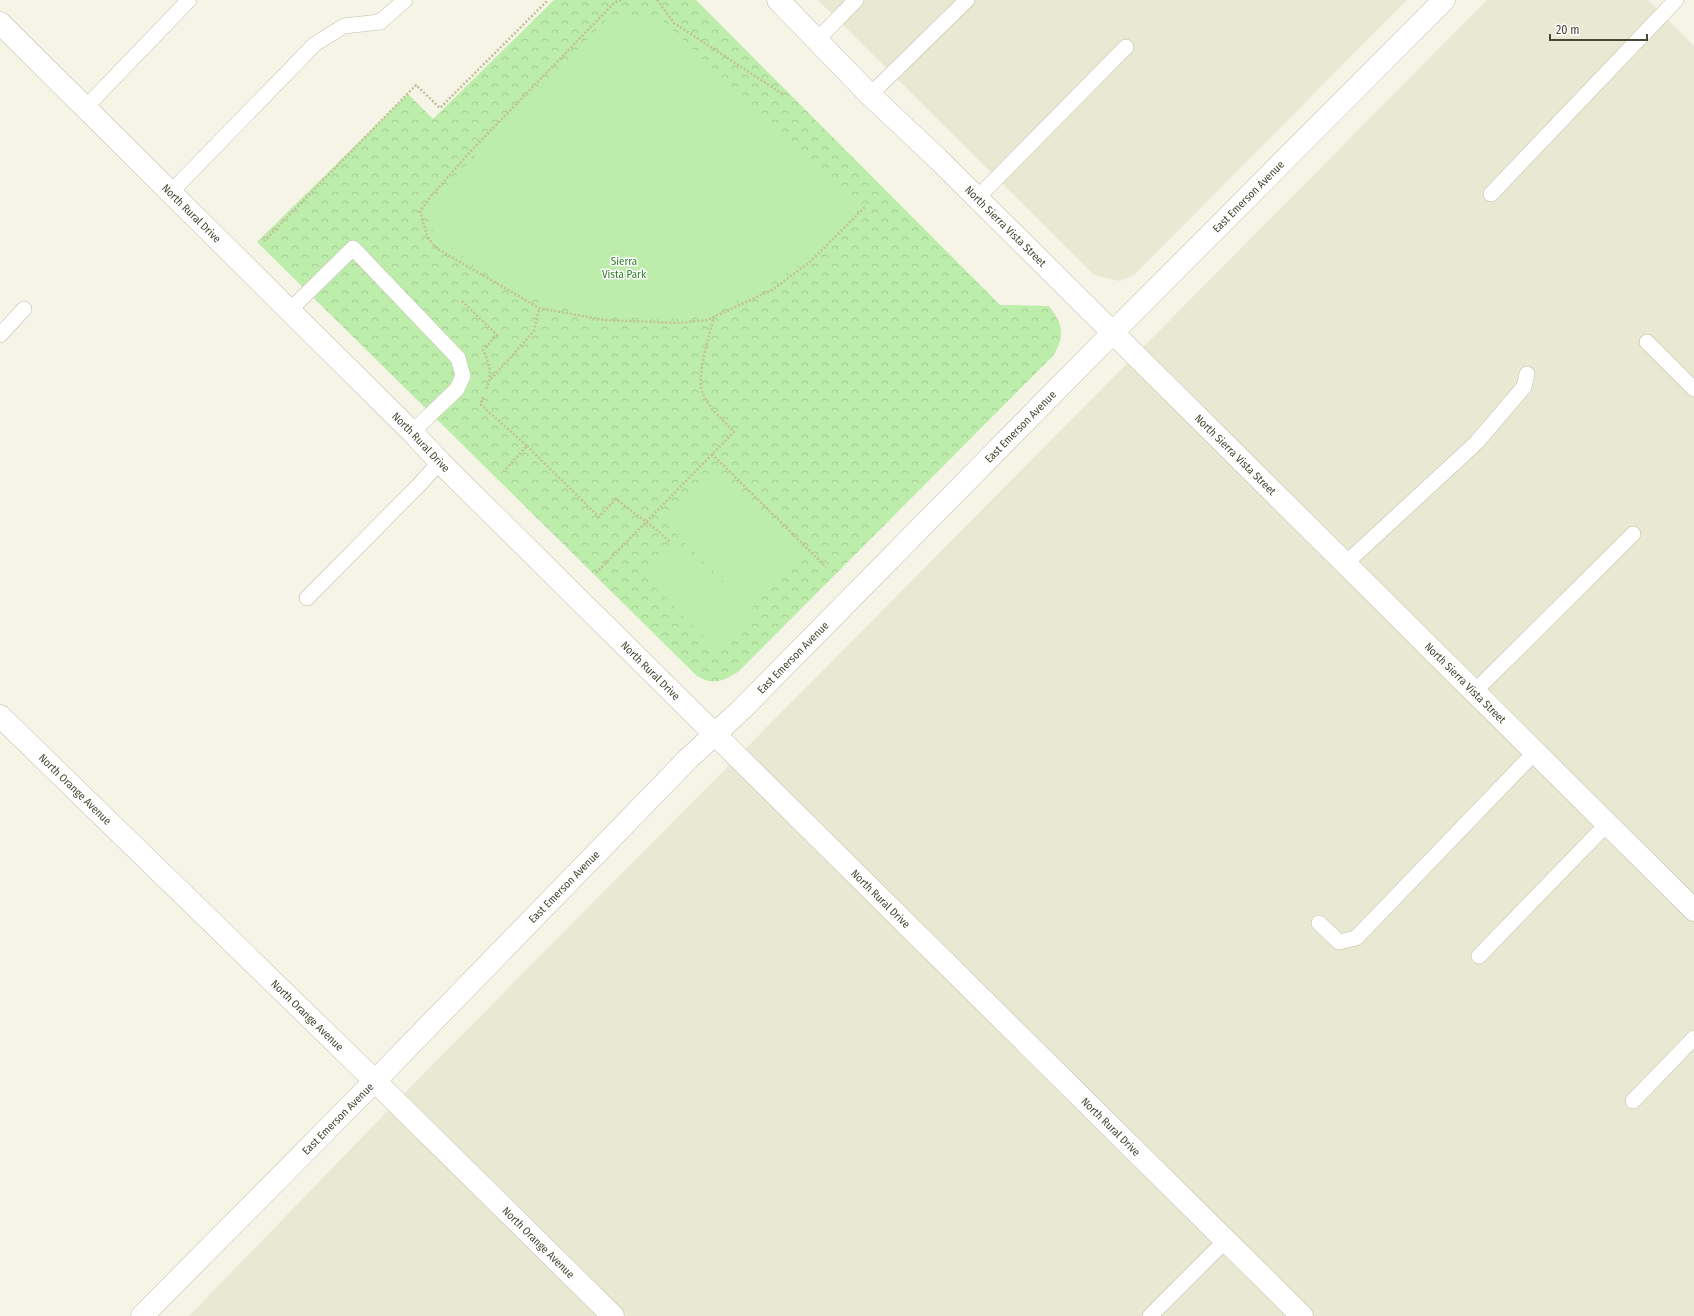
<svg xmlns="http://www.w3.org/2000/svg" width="1694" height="1316" viewBox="0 0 1694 1316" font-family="'Fira Sans Condensed',sans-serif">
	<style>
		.residential { fill: #e9e8d3 }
		.park { fill: url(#park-crowns) }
		.garden { fill: #bdedab }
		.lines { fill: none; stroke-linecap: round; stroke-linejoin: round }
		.service-casing { stroke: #c1bfa8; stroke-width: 16 }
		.minor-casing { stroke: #c1bfa8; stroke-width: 23 }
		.tertiary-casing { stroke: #c1bfa8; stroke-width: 23 }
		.path { stroke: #c4c097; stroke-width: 2.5; stroke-dasharray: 2 2; stroke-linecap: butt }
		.service { stroke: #fff; stroke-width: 15 }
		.minor { stroke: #fff; stroke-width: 22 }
		.tertiary { stroke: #fff; stroke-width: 22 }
		.labels { text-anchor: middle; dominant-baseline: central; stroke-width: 3; stroke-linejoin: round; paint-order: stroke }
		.street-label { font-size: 11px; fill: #484634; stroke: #fff }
		.park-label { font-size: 11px; fill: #2c7f22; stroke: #fff }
	</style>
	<defs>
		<pattern id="park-crowns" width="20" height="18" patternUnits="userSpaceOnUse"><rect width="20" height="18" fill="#bdedab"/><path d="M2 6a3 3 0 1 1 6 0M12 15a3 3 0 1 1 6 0" fill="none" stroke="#a4cd94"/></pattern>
	</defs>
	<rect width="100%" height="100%" fill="#f5f4e6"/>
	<g class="residential">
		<path d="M 818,0 L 1407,0 L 1134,275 L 1120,281 L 1094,275 Z"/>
		<path d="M 1487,0 L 1648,0 L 1694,46 L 1694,1316 L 189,1316 L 438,1059 Z"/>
	</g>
	<path class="park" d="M 554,0 L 696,0 L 1000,305 L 1049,306 C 1063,324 1066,337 1052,357 L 738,672 C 722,681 715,686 697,676 L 257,242 L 408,94 L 433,119 Z"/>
	<g class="garden">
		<path d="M 610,16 L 659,17 L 713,69 L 858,201 L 857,212 L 827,242 L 793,269 L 759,290 L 721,308 L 692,318 L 655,319 L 598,316 L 558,306 L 520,294 L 476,267 L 436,235 L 430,226 L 427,206 Z"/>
		<path d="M 716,470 L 802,557 L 751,609 L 664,522 Z"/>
		<path d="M 678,544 L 751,617 L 718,650 L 645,577 Z"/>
	</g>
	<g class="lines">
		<g class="service-casing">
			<g id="service">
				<path d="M 817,40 L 856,0"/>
				<path d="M 870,95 L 967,0"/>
				<path d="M 85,108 L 189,0"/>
				<path d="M 170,193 L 315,44 L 344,26 L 380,22 L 405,0"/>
				<path d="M 1491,194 L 1676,0"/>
				<path d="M 977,198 L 1126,47"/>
				<path d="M 290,310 L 353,248 L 458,358 L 463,376 L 457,389 L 412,432"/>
				<path d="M 0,335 L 24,309"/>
				<path d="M 1647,342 L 1694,389"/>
				<path d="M 1345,564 L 1476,443 L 1524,387 L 1527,374"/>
				<path d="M 307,598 L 419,485 L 440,462"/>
				<path d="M 1475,691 L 1633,534"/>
				<path d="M 1319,923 L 1339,942 L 1356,938 L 1535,752"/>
				<path d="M 1479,956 L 1607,824"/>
				<path d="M 1633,1101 L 1694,1038"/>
				<path d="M 1150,1316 L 1226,1240"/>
			</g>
		</g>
		<g class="minor-casing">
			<g id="minor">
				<path id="s1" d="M 778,0 L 870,95 L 938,159 L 1694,910"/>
			</g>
		</g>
		<g class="tertiary-casing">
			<g id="tertiary">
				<path id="s2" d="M 0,23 L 412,432 L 440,462 L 1302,1316"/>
				<path id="s3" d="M 0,716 L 375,1081 L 613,1316"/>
				<path id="s4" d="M 142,1316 L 375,1081 L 688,759 L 742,709 L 1140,305 L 1444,0"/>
			</g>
		</g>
		<g class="path">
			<path d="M 621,0 L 615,2 L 469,153 L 432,195 L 420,211 L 427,236 L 436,248 L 539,308 L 604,320 L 678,323 L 707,320 L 772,290 L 810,262 L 865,207"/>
			<path d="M 657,0 L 674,23 L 784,95"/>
			<path d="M 264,241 L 416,85 L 440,108 L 548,0"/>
			<path d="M 462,301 L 497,335 L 483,350 C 490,365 493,374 486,389"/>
			<path d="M 491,379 L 534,331 L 539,308"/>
			<path d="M 483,397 L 480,404 L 527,446 L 504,471"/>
			<path d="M 527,446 L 599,517 L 616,499 L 658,531 L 670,542"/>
			<path d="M 712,454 L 826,567"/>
			<path d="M 596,573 L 734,432 C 724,421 711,410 704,396 C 694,378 710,336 714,316"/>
		</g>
		<use href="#service" class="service"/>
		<use href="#minor" class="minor"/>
		<use href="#tertiary" class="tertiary"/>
	</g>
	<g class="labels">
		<g class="street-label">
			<text stroke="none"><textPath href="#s4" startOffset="1574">East Emerson Avenue</textPath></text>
			<text stroke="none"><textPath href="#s2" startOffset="270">North Rural Drive</textPath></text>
			<text stroke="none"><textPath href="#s1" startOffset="321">North Sierra Vista Street</textPath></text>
			<text stroke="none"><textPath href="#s4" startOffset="1250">East Emerson Avenue</textPath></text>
			<text stroke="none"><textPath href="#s2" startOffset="594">North Rural Drive</textPath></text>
			<text stroke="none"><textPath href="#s1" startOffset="645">North Sierra Vista Street</textPath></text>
			<text stroke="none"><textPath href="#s4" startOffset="926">East Emerson Avenue</textPath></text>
			<text stroke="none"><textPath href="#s2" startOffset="918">North Rural Drive</textPath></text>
			<text stroke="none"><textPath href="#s1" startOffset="969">North Sierra Vista Street</textPath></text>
			<text stroke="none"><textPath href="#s3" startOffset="105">North Orange Avenue</textPath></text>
			<text stroke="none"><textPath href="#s4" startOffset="602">East Emerson Avenue</textPath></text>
			<text stroke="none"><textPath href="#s2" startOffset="1242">North Rural Drive</textPath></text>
			<text stroke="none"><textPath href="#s3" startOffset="429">North Orange Avenue</textPath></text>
			<text stroke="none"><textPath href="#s4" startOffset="278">East Emerson Avenue</textPath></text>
			<text stroke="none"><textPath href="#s2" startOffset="1566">North Rural Drive</textPath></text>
			<text stroke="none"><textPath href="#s3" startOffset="753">North Orange Avenue</textPath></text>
		</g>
		<g class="park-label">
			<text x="624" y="261">Sierra<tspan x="624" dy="13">Vista Park</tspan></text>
		</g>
	</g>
	<path d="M1550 34v6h97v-6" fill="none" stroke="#484634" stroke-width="2"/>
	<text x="1556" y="34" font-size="12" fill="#484634" stroke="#ffffff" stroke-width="3" paint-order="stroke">20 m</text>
</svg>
